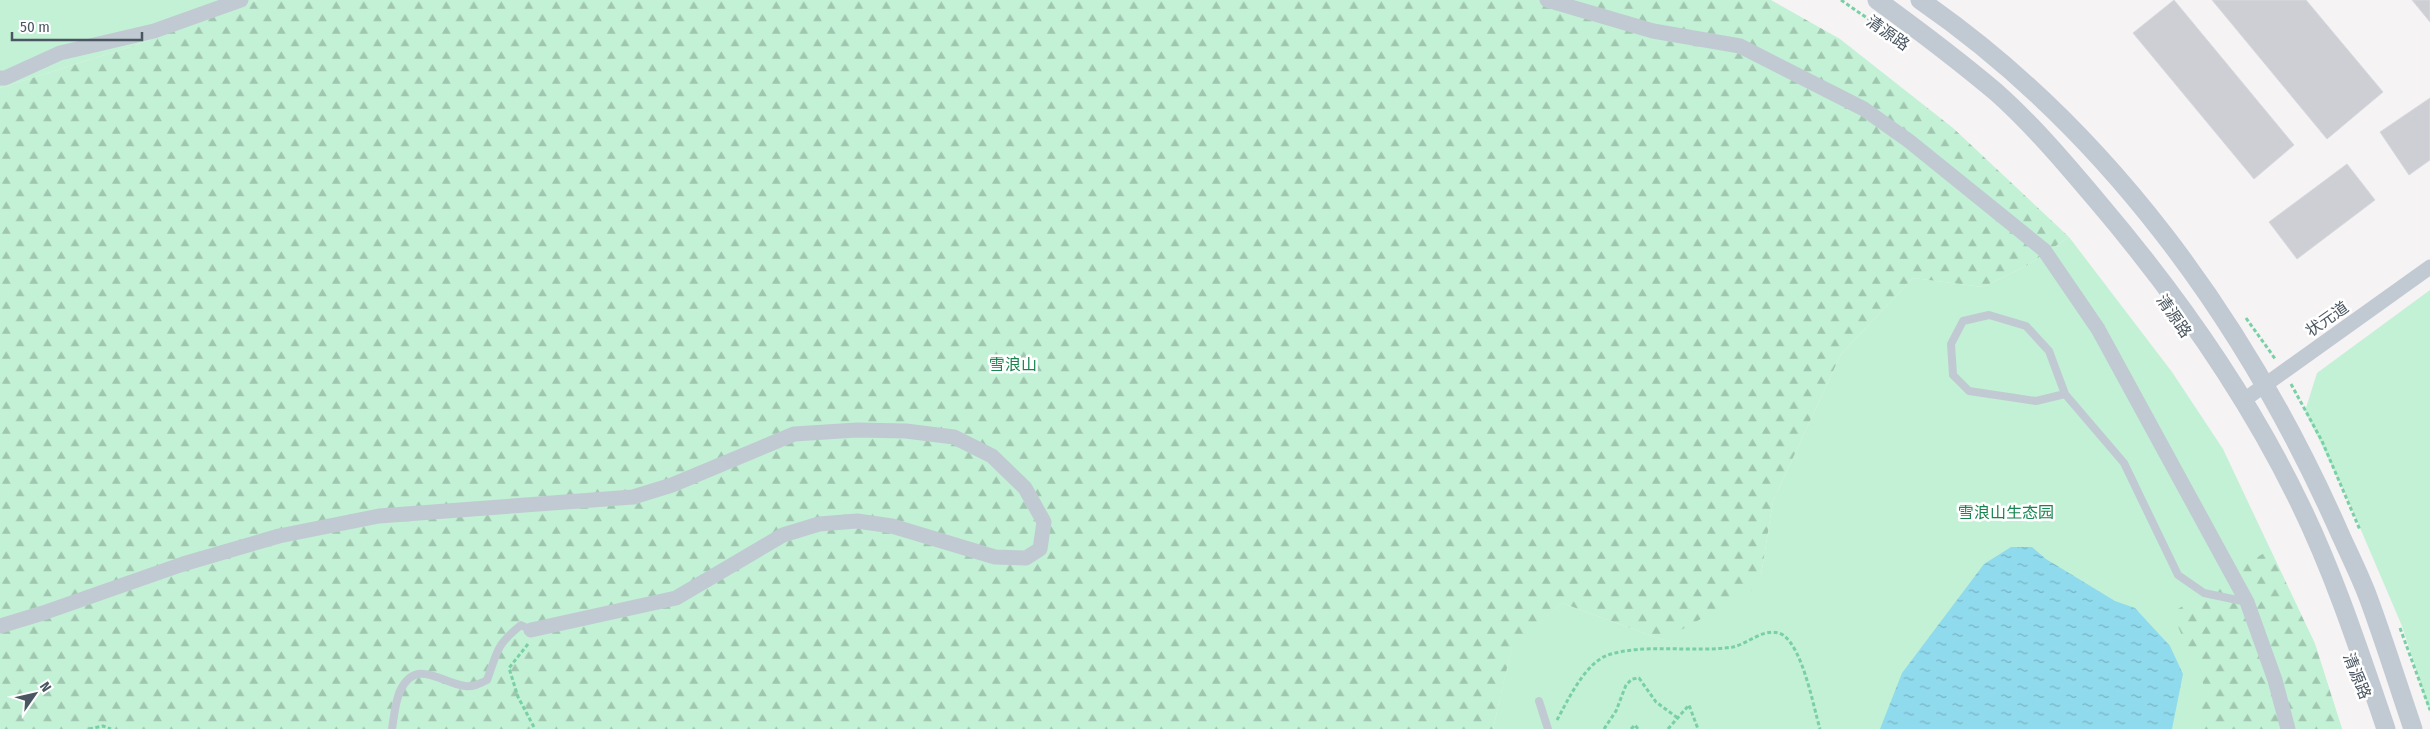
<svg xmlns="http://www.w3.org/2000/svg" width="2430" height="729" viewBox="0 0 2430 729" font-family="'Fira Sans Condensed','Noto Sans SC',sans-serif">
	<style>
		.green { fill: #c3f1d5 }
		.forest { fill: url(#forest-firs) }
		.water { fill: url(#water-ripples) }
		.building { fill: #cdcfd5; stroke: #d7d9de }
		.lines { fill: none; stroke-linecap: round; stroke-linejoin: round }
		.path { stroke: #7ad0a6; stroke-width: 3; stroke-dasharray: 4 2.5; stroke-linecap: butt }
		.service { stroke: #c1cad2; stroke-width: 8 }
		.minor { stroke: #c1cad2; stroke-width: 15 }
		.tertiary { stroke: #c1cad2; stroke-width: 19 }
		.labels { text-anchor: middle; dominant-baseline: central; stroke-width: 5; stroke-linejoin: round; paint-order: stroke }
		.street-label { font-size: 16px; fill: #4a5661; stroke: #fff }
		.park-label { font-size: 16px; fill: #17864f; stroke: #fff }
	</style>
	<defs>
		<pattern id="forest-firs" width="22" height="20" patternUnits="userSpaceOnUse" patternTransform="scale(1.25)"><rect width="22" height="20" fill="#c3f1d5"/><path d="M5 1l3.5 6h-7zM16 11l3.5 6h-7z" fill="#a0c6b0"/></pattern>
		<pattern id="water-ripples" width="26" height="14" patternUnits="userSpaceOnUse" patternTransform="scale(1.25)"><rect width="26" height="14" fill="#90daee"/><path d="M2 4q2-2 4 0t4 0M15 11q2-2 4 0t4 0" fill="none" stroke="#78b4c4"/></pattern>
	</defs>
	<rect width="100%" height="100%" fill="#f5f3f3"/>
	<g class="green">
		<path d="M 0,0 L 257,0 L 133,46 L 0,88 Z"/>
		<path d="M 2069,237 L 2172,372 L 2223,449 L 2315,644 L 2342,729 L 1493,729 L 1512,645 L 1562,603 L 1663,640 L 1761,575 L 1773,501 L 1841,354 L 1913,278 L 1983,287 L 2026,266 Z"/>
		<path d="M 2430,290 L 2430,713 L 2402,626 L 2346,495 L 2305,411 L 2317,373 Z"/>
	</g>
	<g class="forest">
		<path d="M 257,0 L 1771,0 L 1840,39 L 1953,128 L 2069,237 L 2026,266 L 1983,287 L 1913,278 L 1841,354 L 1773,501 L 1761,575 L 1751,591 L 1663,640 L 1562,603 L 1512,646 L 1493,729 L 0,729 L 0,88 L 133,46 Z"/>
		<path d="M 2270,549 L 2315,644 L 2342,729 L 2196,729 L 2203,683 L 2172,613 Z"/>
	</g>
	<path class="water" d="M 2011,547 L 2032,547 L 2046,559 L 2115,601 L 2135,608 L 2170,646 L 2183,674 L 2172,729 L 1880,729 L 1902,673 L 1984,564 Z"/>
	<g class="building">
		<path d="M 2174,0 L 2294,145 L 2254,179 L 2133,33 Z"/>
		<path d="M 2212,0 L 2306,0 L 2383,92 L 2327,139 Z"/>
		<path d="M 2412,0 L 2430,0 L 2430,22 Z"/>
		<path d="M 2430,98 L 2430,160 L 2409,175 L 2380,132 Z"/>
		<path d="M 2347,164 L 2375,200 L 2297,259 L 2269,222 Z"/>
	</g>
	<g class="lines">
		<g class="path">
			<path d="M 1841,0 L 1890,34"/>
			<path d="M 2246,318 L 2276,360"/>
			<path d="M 2291,384 L 2322,441 L 2360,530"/>
			<path d="M 2400,628 L 2430,710"/>
			<path d="M 528,644 L 509,668 L 518,697 L 535,729"/>
			<path d="M 1557,720 C 1568,700 1585,663 1608,655 C 1644,643 1695,653 1733,647 C 1748,644 1767,625 1783,635 C 1803,649 1813,705 1820,729"/>
			<path d="M 89,729 L 103,726 L 111,729"/>
			<path d="M 1604,729 L 1616,711 L 1626,685 L 1632,679 L 1639,678 L 1656,702 L 1679,719"/>
			<path d="M 1631,729 L 1635,725 L 1638,729"/>
			<path d="M 1668,729 L 1689,705 L 1698,729"/>
		</g>
		<g class="service">
			<path d="M 2065,394 L 2036,401 L 1969,391 L 1953,375 L 1951,344 L 1963,321 L 1989,315 L 2026,326 L 2049,351 L 2065,394 L 2124,463 L 2178,575 L 2204,593 L 2247,602"/>
			<path d="M 1539,701 L 1548,729"/>
			<path d="M 392,729 C 394,717 395,702 400,691 C 416,657 441,683 465,686 C 473,687 479,684 487,680 C 498,651 495,646 521,625 L 531,630"/>
		</g>
		<g class="minor">
			<path d="M 1547,0 L 1653,31 L 1740,46 L 1864,109 L 1909,141 L 2044,250 L 2098,329 L 2247,602 L 2275,680 L 2288,729"/>
			<path d="M 0,78 L 5,78 L 60,53 L 154,31 L 241,0"/>
			<path d="M 2244,400 L 2430,267"/>
			<path d="M 0,626 L 43,613 L 183,564 L 279,536 L 379,516 L 633,497 L 672,485 L 794,434 L 857,430 L 906,431 L 954,437 L 992,456 L 1025,488 L 1044,522 L 1040,549 L 1026,558 L 995,557 L 892,526 L 857,521 L 819,524 L 783,535 L 676,598 L 531,630"/>
		</g>
		<g class="tertiary">
			<path d="M 1877,0 C 1917,29 1958,60 1996,92 C 2033,125 2066,164 2098,202 C 2177,295 2247,394 2300,504 C 2335,576 2360,653 2386,729"/>
			<path d="M 1920,0 C 2107,129 2245,321 2337,527 C 2347,550 2359,573 2368,597 C 2384,640 2398,685 2413,729"/>
		</g>
	</g>
	<g class="labels">
		<g class="street-label">
			<text transform="translate(1888 33) rotate(35)">清源路</text>
			<text transform="translate(2174 316) rotate(55)">清源路</text>
			<text transform="translate(2327 319) rotate(-35)">状元道</text>
			<text transform="translate(2357 676) rotate(68)">清源路</text>
		</g>
		<g class="park-label">
			<text x="1013" y="364">雪浪山</text>
			<text x="2006" y="512">雪浪山生态园</text>
		</g>
	</g>
	<g transform="translate(35 694) rotate(56)" stroke="#ffffff" stroke-width="4" paint-order="stroke">
	<path d="M0-4L9 19L0 12L-9 19Z" fill="#4a5661"/>
	<text y="-8" font-size="14" font-weight="bold" text-anchor="middle" fill="#4a5661">N</text>
	</g>
	<path d="M12 32v8h130v-8" fill="none" stroke="#4a5661" stroke-width="2.5"/>
	<text x="20" y="32" font-size="15" fill="#4a5661" stroke="#ffffff" stroke-width="4" paint-order="stroke">50 m</text>
</svg>
